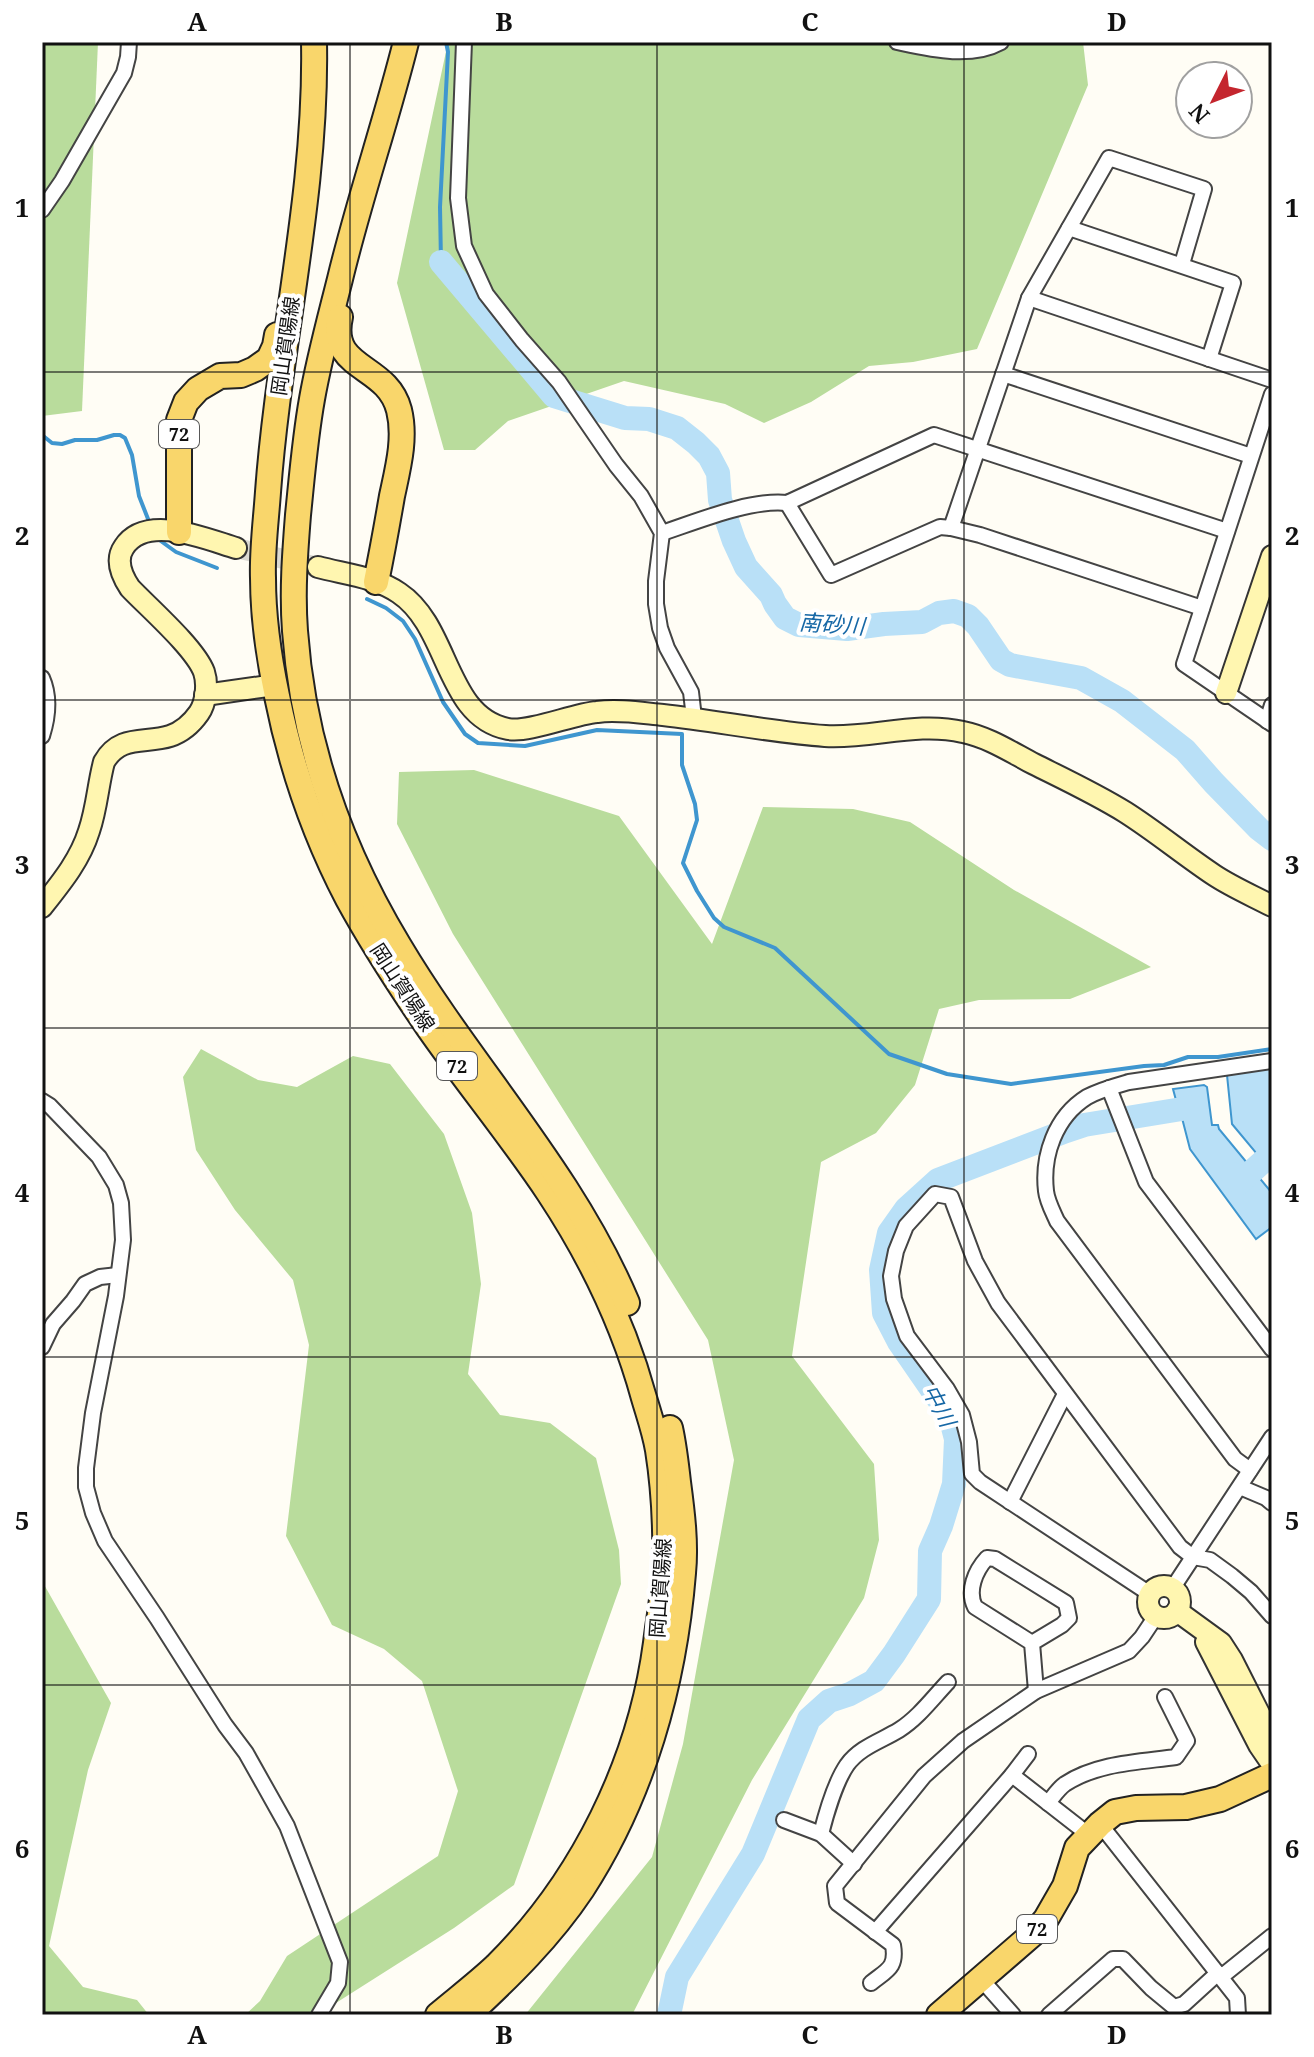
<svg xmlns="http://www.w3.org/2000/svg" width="1314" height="2057" viewBox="0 0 1314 2057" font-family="'Noto Serif','Noto Sans JP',serif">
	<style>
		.forest { fill: #b9dc9c }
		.water { fill: #b9e0f7; stroke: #3f96cf; stroke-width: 2 }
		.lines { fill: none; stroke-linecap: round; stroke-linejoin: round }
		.stream { stroke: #3f96cf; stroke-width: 4 }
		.river { stroke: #b9e0f7; stroke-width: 24 }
		.secondary-tunnel { stroke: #dbdad3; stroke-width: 20; stroke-dasharray: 20 10; stroke-linecap: butt }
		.street-casing { stroke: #444; stroke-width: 18 }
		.secondary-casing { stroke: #333; stroke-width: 24 }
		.primary-casing { stroke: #222; stroke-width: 28 }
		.street { stroke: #fff; stroke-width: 14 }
		.secondary { stroke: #fff6b0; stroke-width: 20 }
		.primary { stroke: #f9d66b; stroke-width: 24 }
		.grid { fill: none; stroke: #111; stroke-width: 2; stroke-opacity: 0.55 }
		.labels { text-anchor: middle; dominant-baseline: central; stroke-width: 8; stroke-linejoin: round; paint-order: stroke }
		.shield { fill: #fff; stroke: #585858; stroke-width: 2 }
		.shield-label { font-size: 18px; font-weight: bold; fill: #111 }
		.street-label { font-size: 20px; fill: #111; stroke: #fff }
		.water-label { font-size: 22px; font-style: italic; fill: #1768a6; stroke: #fff }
		.neatline { fill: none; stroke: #111; stroke-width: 3 }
		.grid-label { font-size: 26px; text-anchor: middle; font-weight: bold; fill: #111 }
	</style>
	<rect width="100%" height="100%" fill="#fffdf5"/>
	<g class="forest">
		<path d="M 42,42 L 98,42 L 82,411 L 42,416 Z"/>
		<path d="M 448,42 L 1083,42 L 1088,85 L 977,349 L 913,362 L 869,366 L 811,402 L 764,423 L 725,404 L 624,381 L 508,421 L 475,450 L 444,450 L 397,283 Z"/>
		<path d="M 474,770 L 619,816 L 712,944 L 763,807 L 853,809 L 910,822 L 1014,890 L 1151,967 L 1070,999 L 979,1000 L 939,1009 L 915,1085 L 876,1133 L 821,1162 L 792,1356 L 874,1464 L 879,1540 L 864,1598 L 752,1780 L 632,2015 L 525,2015 L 652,1857 L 683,1744 L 734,1460 L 708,1340 L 453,934 L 397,824 L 399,772 Z"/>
		<path d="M 201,1049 L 258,1080 L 297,1087 L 353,1056 L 390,1064 L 444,1134 L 472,1213 L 481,1284 L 468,1374 L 500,1415 L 550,1423 L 596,1458 L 619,1550 L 621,1584 L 514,1885 L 454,1928 L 317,2015 L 245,2015 L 260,2001 L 287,1956 L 438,1856 L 458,1791 L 422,1681 L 384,1649 L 332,1625 L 286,1536 L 309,1345 L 293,1280 L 235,1210 L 196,1150 L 183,1077 Z"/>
		<path d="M 42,1581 L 111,1703 L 88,1770 L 49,1946 L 83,1987 L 137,2000 L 149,2015 L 42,2015 Z"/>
	</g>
	<g class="water">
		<path d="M 1272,1068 L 1272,1172 L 1232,1124 L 1227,1075 Z"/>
		<path d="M 1204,1085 L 1207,1087 L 1212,1125 L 1218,1125 L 1219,1129 L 1272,1193 L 1272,1227 L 1256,1239 L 1190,1149 L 1182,1118 L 1174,1115 L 1172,1108 L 1177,1104 L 1173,1089 Z"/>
	</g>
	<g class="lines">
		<g class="stream">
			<path d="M 441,262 L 440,207 L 448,52 L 446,42"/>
			<path d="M 42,435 L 52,443 L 62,444 L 75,440 L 97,440 L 114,435 L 120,435 L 125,438 L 132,455 L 139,496 L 150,524"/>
			<path d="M 158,539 L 176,552 L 217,568"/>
			<path d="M 367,599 L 386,608 L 403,621 L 415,639 L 443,702 L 465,734 L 478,743 L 525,746 L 597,730 L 682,734 L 682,765 L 695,804 L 697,820 L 683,863 L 697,891 L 714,918 L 724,927 L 775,948 L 889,1054 L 947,1074 L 1011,1084 L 1144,1066 L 1164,1065 L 1188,1057 L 1218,1057 L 1272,1049"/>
		</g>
		<g class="river">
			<path d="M 441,262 L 554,396 L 625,418 L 649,419 L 677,428 L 696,443 L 709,456 L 718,473 L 720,500 L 734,541 L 746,567 L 771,595 L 775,604 L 785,618 L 799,625 L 847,629 L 884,624 L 922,622 L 939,613 L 954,611 L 968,616 L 978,626 L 1001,660 L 1010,665 L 1081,678 L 1122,701 L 1185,750 L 1214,783 L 1259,829 L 1272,839"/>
			<path d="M 1232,1174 L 1239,1183 L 1267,1158 L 1272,1158"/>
			<path d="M 669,2015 L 677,1977 L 753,1854 L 809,1719 L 829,1701 L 850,1694 L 874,1681 L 894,1654 L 929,1599 L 930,1551 L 941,1526 L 954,1484 L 956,1439 L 950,1416 L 899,1342 L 884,1313 L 881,1270 L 889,1233 L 906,1209 L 938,1180 L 1066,1131 L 1084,1125 L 1194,1107 L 1197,1117"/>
		</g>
		<path class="secondary-tunnel" d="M 236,548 L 318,567"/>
		<g class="street-casing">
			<g id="street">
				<path d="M 464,42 L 458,198 L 464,246 L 486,294 L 522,340 L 559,382 L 616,465 L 641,496 L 662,533 L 656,581 L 656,604 L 660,628 L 667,648 L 691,692 L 694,718"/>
				<path d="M 897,42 C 930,49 970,59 1001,42"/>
				<path d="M 42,210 L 62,181 L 124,73 L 128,57 L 129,42"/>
				<path d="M 1069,228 L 1233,283 L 1209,359"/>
				<path d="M 1029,298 L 1272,380"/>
				<path d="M 1003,374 L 1251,456"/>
				<path d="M 1272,394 L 1184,664 L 1272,724"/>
				<path d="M 787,503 L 831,575 L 940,527 L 951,528 L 980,535 L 1202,608"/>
				<path d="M 951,528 L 1029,298 L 1109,158 L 1204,189 L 1182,264"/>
				<path d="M 662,533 C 698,521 751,499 787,503 L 934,435 L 1227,531"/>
				<path d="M 42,678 C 50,696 48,717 42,736"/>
				<path d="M 1267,721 L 1272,705"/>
				<path d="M 1109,1088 L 1146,1182 L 1272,1349"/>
				<path d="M 42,1101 L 50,1106 L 99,1157 L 116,1185 L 121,1203 L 123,1240 L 116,1296 L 93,1413 L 86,1468 L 86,1487 L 93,1513 L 105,1541 L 157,1618 L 225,1725 L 246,1753 L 287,1826 L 340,1962 L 338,1983 L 319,2015"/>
				<path d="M 42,1347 L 53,1324 L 73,1301 L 85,1284 L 100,1277 L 118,1275"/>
				<path d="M 1250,1470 L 1235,1459 L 1057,1221 C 1053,1212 1047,1201 1046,1191 C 1042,1156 1055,1117 1087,1097 C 1100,1090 1115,1086 1129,1082 L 1272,1061"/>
				<path d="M 1240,1487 L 1266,1498 L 1272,1503"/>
				<path d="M 1010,1502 L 1065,1394"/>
				<path d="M 1172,1589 L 1272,1437"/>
				<path d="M 1150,1594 L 980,1482 L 972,1474 L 969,1442 L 962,1415 L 947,1389 L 907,1336 L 894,1299 L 891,1276 L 896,1251 L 906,1226 L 935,1194 L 951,1197 L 975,1261 L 998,1303 L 1180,1547 L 1193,1557 L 1210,1560 L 1232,1576 L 1251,1592 L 1272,1616"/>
				<path d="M 1032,1643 L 1062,1625 L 1069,1618 L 1066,1603 L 995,1559 L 987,1558 C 975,1571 967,1591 975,1607 L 1032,1643 L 1036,1691"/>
				<path d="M 1012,1775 L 1089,1835"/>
				<path d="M 1048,1803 C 1053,1797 1058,1789 1065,1784 C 1097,1763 1139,1762 1176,1757 L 1187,1741 L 1165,1697"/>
				<path d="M 784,1820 L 821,1834 L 854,1864"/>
				<path d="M 1100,1824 L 1237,1998 L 1238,2015"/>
				<path d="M 821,1834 C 826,1814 836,1781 847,1765 C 860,1747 881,1741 899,1730 C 918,1718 932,1699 948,1682"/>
				<path d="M 875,1932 L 1012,1775 L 1028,1754"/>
				<path d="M 1221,1977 L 1272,1936"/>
				<path d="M 981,1979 L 1013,2015"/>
				<path d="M 871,1983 C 887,1970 897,1968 893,1945 L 837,1903 L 835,1886 L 924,1776 L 963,1741 L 1036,1691 L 1129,1651 L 1142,1637 L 1156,1616"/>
				<path d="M 1049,2015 L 1113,1959 L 1123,1959 L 1151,1988 L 1174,2007 L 1184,2004 L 1218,1973"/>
			</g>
		</g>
		<g class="secondary-casing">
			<g id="secondary">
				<path d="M 318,567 C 344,574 376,577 399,593 C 450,627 445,717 508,729 C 529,733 573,714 597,712 C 618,709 642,713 663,715 C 717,721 771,732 825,736 C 871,739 916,721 963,732 C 988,737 1011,752 1034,764 C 1064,779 1096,794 1125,812 C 1155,831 1184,855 1214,875 C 1232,887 1253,896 1272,906"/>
				<path d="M 1226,693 L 1272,556"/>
				<path d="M 205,695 L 275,685"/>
				<path d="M 42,907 C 61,883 80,860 89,831 C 97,808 98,784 104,762 C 120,734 145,744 170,736 C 182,732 192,723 199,713 C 206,703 208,684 204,672 C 195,648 149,608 130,588 C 122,576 115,560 124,547 C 146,513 206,539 236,548"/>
				<circle cx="1164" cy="1602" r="16"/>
				<path d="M 1177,1611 L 1221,1643 L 1232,1660 L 1272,1739"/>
				<path d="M 1206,1642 L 1259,1745 L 1272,1764"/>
			</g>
		</g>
		<g class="primary-casing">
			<g id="primary">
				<path d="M 314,42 C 317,194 279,342 268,492 C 266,521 262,550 263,578 C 263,618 269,658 277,696 C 291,766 315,836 348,899 C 372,943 400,986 428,1027 C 467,1083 511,1136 549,1193 C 590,1255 624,1325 644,1398 C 649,1415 655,1432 658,1450 C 664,1488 666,1529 665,1568 C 664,1593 659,1618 656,1643 C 640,1763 582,1881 496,1966 C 478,1983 457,1999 438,2015"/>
				<path d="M 406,42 C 386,122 359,200 340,279 C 330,319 319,359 312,399 C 305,438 302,476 298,515 C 295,553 292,592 295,631 C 303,743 341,850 399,946 C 471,1067 572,1172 627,1303"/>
				<path d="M 340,317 C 328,371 387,363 399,410 C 406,438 398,468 392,496 C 387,525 382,553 376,582"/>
				<path d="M 179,532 L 179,420 L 186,402 L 198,389 L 220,376 L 241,375 L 255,369 L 269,359 L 275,346 L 277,335"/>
				<path d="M 468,2015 C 509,1977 550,1937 582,1889 C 643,1795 674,1684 683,1573 C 686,1544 682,1512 678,1482 C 676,1464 674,1446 670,1428"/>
				<path d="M 939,2015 L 1035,1932 L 1046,1919 L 1065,1886 L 1077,1848 L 1100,1824 L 1115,1812 L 1136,1808 L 1186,1807 L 1220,1799 L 1272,1775"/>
			</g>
		</g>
		<use href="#street" class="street"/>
		<use href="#secondary" class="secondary"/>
		<use href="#primary" class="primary"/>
	</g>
	<path class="grid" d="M 350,42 L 350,2015M 657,42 L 657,2015M 964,42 L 964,2015M 42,372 L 1272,372M 42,700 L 1272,700M 42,1028 L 1272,1028M 42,1357 L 1272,1357M 42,1685 L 1272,1685"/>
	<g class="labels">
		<g class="shield">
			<rect x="159" y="420" width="40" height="28" rx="6"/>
			<rect x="437" y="1052" width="40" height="28" rx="6"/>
			<rect x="1017" y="1915" width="40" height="28" rx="6"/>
		</g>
		<g class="shield-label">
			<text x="179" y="434">72</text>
			<text x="457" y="1066">72</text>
			<text x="1037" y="1929">72</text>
		</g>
		<g class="street-label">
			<text transform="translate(285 346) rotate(-82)">岡山賀陽線</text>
			<text transform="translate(403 987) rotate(57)">岡山賀陽線</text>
			<text transform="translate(660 1588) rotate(-86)">岡山賀陽線</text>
		</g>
		<g class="water-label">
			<text transform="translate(832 623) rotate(4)">南砂川</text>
			<text transform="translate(940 1405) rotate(62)">中川</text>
		</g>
	</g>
	<rect width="1314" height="2057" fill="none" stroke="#ffffff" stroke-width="88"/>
	<g transform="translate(1214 100) rotate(228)"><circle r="38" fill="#ffffff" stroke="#a0a0a0" stroke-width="2"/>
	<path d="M0-6L14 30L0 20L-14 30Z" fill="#c4262e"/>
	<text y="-12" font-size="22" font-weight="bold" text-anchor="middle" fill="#111111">N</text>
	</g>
	<rect x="44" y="44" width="1226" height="1969" class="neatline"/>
	<g class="grid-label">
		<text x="197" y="31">A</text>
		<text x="504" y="31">B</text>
		<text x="810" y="31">C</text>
		<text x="1117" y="31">D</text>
		<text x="22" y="217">1</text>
		<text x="1292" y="217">1</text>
		<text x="22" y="545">2</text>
		<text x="1292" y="545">2</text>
		<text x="22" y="874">3</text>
		<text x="1292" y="874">3</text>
		<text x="22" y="1202">4</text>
		<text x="1292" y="1202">4</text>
		<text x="22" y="1530">5</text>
		<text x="1292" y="1530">5</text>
		<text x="22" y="1858">6</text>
		<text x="1292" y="1858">6</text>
		<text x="197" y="2044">A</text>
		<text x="504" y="2044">B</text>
		<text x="810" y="2044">C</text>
		<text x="1117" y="2044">D</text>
	</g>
</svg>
